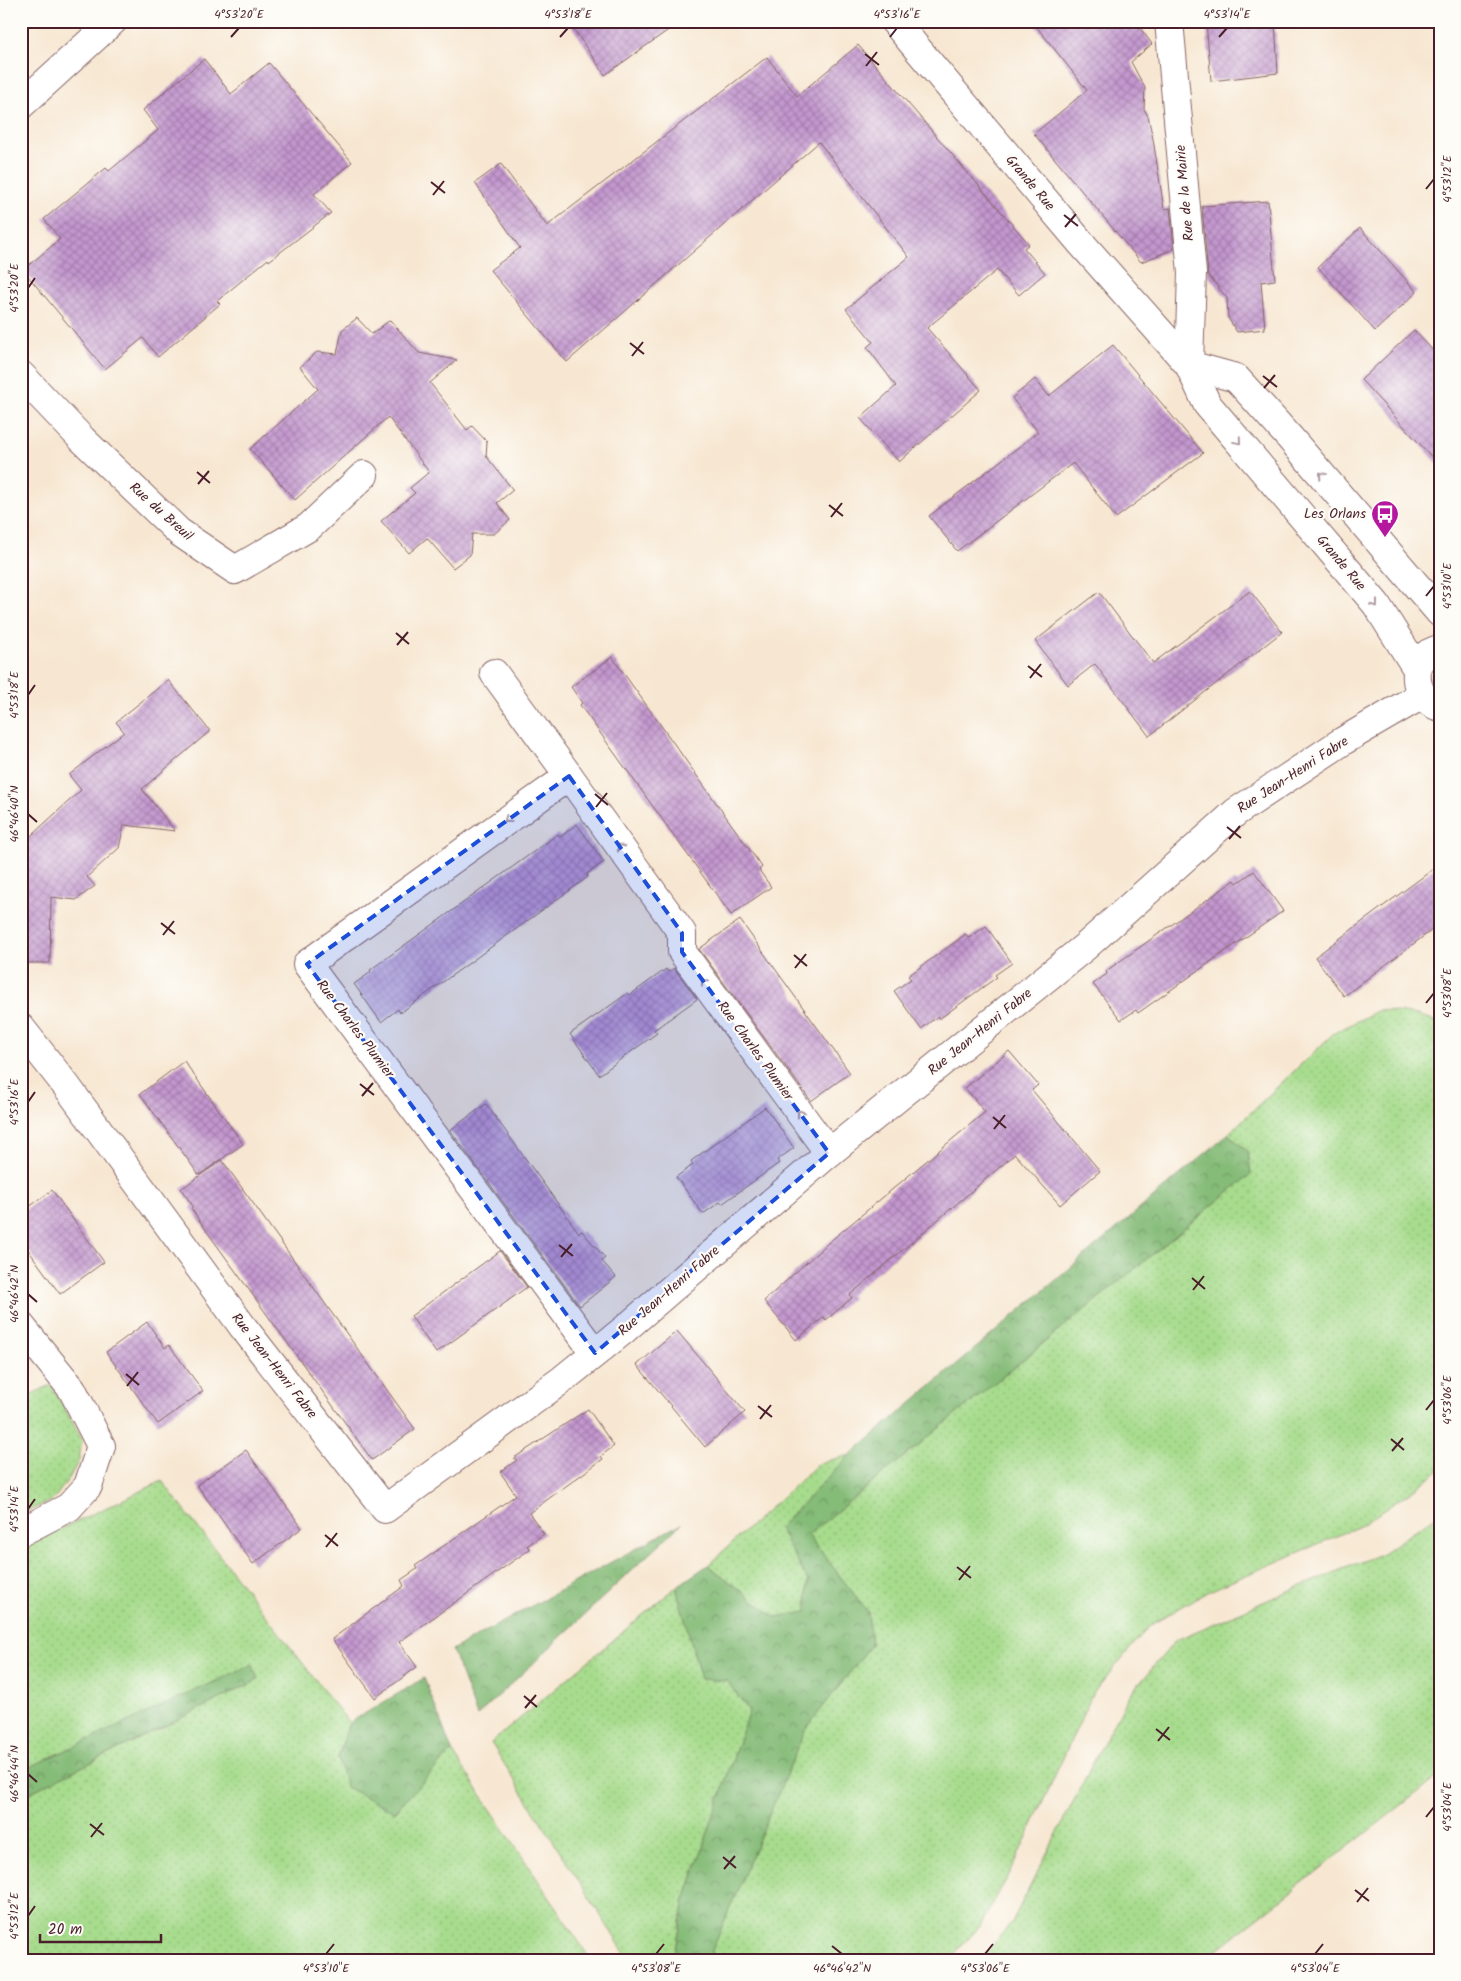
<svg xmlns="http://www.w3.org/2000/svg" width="1461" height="1981" viewBox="0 0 1461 1981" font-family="Kalam,sans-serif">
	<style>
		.grass { fill: url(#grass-dots); stroke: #787e5c }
		.forest { fill: url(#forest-crowns); stroke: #686e52 }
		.building { fill: url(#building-cross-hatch) }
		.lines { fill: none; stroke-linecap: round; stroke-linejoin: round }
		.minor-casing { stroke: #876565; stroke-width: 30 }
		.major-casing { stroke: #876565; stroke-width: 30 }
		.minor { stroke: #fff; stroke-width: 28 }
		.major { stroke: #fff; stroke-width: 28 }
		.oneway { stroke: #ae9aa0 }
		.marked { fill: #1d4ed8; fill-opacity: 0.2; stroke: #1d4ed8; stroke-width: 4; stroke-dasharray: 10 6; stroke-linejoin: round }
		.ticks { fill: none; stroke: #4a1f2b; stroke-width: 2 }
		.labels { text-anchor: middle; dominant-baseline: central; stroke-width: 4.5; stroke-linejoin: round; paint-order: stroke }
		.street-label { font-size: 14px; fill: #4a1f2b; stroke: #fdfcf7 }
		.poi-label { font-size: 14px; fill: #4a1f2b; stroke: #fdfcf7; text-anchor: end }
		.neatline { fill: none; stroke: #4a1f2b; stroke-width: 2 }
		.ticks-label { font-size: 12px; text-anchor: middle; fill: #4a1f2b }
	</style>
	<defs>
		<pattern id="grass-dots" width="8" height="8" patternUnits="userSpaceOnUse" patternTransform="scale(1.25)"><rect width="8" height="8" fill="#a7dc8d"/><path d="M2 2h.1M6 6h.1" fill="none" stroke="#91bc7a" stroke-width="1.8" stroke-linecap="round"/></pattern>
		<pattern id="forest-crowns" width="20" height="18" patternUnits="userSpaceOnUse" patternTransform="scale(1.25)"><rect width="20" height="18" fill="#85bc78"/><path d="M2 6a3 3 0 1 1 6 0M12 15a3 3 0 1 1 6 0" fill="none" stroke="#6f9863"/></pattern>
		<pattern id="building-cross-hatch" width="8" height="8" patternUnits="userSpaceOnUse" patternTransform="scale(1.25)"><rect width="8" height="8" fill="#c397cf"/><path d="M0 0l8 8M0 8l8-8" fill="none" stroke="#a07ba8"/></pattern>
	</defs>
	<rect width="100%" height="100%" fill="#fdfcf7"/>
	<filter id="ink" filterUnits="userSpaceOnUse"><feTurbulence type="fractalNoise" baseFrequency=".02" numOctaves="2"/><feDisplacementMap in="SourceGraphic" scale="10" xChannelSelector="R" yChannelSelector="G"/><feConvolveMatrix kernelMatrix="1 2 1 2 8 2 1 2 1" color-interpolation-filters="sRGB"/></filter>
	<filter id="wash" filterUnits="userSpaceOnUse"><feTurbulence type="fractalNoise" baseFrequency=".0096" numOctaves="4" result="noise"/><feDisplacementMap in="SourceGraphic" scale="20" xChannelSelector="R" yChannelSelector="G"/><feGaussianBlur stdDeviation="1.12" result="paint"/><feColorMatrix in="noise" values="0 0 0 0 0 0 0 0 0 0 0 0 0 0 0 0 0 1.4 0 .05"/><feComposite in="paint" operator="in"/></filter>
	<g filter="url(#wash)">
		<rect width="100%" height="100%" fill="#f7e7d2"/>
		<g class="grass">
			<path d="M 1379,1010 L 1418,1015 L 1440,1023 L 1440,1469 L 1430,1478 L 1362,1525 L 1207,1592 L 1149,1626 L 1093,1693 L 1010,1873 L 980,1926 L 949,1960 L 708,1960 L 805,1730 L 871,1645 L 868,1612 L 808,1535 L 1251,1174 L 1248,1152 L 1228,1134 L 1334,1033 Z"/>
			<path d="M 51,1385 L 82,1439 L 79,1460 L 70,1477 L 53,1500 L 21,1514 L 21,1399 Z"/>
			<path d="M 850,1455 L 779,1528 L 808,1581 L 808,1612 L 775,1617 L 708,1565 L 819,1463 Z"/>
			<path d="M 162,1481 L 349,1723 L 338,1758 L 394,1812 L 452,1751 L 591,1960 L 21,1960 L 21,1797 L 258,1680 L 252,1665 L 21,1771 L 21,1548 Z"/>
			<path d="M 1440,1513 L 1440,1775 L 1204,1960 L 980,1960 L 1012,1922 L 1097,1755 L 1129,1696 L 1176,1640 L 1284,1593 L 1383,1553 Z"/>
			<path d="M 676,1587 L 701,1679 L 727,1681 L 749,1711 L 685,1900 L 674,1960 L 629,1960 L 491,1743 Z"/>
		</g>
		<g class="forest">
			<path d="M 1228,1134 L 1248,1152 L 1251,1174 L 808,1535 L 868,1612 L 871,1645 L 805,1730 L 708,1960 L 674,1960 L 685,1900 L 749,1711 L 727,1681 L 701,1679 L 676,1587 L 708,1565 L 775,1617 L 807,1612 L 808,1581 L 779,1528 L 850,1455 Z"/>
			<path d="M 682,1523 L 477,1716 L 452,1650 Z"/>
			<path d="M 253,1664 L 258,1680 L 21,1797 L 21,1771 Z"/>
			<path d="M 424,1678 L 452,1751 L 394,1812 L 346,1787 L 338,1758 L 349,1723 Z"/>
		</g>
		<g id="blocks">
			<g class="building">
				<path d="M 568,21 L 681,21 L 605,75 Z"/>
				<path d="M 1032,21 L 1135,21 L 1152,44 L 1131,62 L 1145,88 L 1144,109 L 1148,116 L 1153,139 L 1164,209 L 1170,208 L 1174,249 L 1141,262 L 1034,134 L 1087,90 Z"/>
				<path d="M 1206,21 L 1275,21 L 1278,73 L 1211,81 Z"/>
				<path d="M 858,45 L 1029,244 L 1024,248 L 1045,273 L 1019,295 L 997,270 L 927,328 L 981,390 L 899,462 L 860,418 L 896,386 L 867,347 L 873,342 L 846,309 L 909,257 L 819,142 L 567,362 L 490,270 L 520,248 L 475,183 L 501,164 L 547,226 L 767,57 L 797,96 Z"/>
				<path d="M 204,59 L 231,94 L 269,63 L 352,162 L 314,194 L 331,213 L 269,261 L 268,259 L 217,301 L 220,304 L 158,357 L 143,338 L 105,369 L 23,270 L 60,239 L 44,219 L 106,168 L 109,171 L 158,130 L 143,110 Z"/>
				<path d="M 1268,201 L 1275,280 L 1261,282 L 1265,329 L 1237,332 L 1228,318 L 1227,298 L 1208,275 L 1202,206 Z"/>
				<path d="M 1360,228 L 1417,292 L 1375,331 L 1318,267 Z"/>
				<path d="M 357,318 L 372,334 L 390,320 L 419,353 L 457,360 L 430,383 L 467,430 L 472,426 L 487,442 L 486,456 L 513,490 L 497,503 L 510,520 L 494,534 L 472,534 L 470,555 L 453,568 L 427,538 L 409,553 L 381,521 L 415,493 L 410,488 L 429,472 L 388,417 L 295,500 L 250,449 L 318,389 L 300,367 L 317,352 L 337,354 L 342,330 Z"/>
				<path d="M 1414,330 L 1440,358 L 1440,466 L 1361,380 Z"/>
				<path d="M 1113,345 L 1203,453 L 1116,518 L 1073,463 L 957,551 L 929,516 L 1038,432 L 1012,398 L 1035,379 L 1049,396 Z"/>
				<path d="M 1250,591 L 1282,632 L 1149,736 L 1095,664 L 1068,685 L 1035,641 L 1099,592 L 1153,663 Z"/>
				<path d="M 612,657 L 762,867 L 759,870 L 771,887 L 731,915 L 580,705 L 582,703 L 571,687 Z"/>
				<path d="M 168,680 L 210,731 L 142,789 L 175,831 L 124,825 L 119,848 L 87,877 L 95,886 L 76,900 L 51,897 L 50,963 L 21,963 L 21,845 L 81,790 L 69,775 L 124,732 L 116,722 Z"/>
				<path d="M 577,824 L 604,862 L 587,874 L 588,877 L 400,1013 L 398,1009 L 381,1022 L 354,984 L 371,972 L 370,970 L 456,908 L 558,834 L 560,837 Z"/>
				<path d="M 1440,864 L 1440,924 L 1344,996 L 1315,957 Z"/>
				<path d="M 1254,871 L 1283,911 L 1138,1013 L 1136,1010 L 1121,1020 L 1093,984 L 1107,974 L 1106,971 L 1235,880 L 1237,883 Z"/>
				<path d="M 740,920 L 850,1073 L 811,1101 L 699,949 Z"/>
				<path d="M 986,926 L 1012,963 L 995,975 L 997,977 L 964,1001 L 939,1019 L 938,1016 L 921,1029 L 894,991 L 911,979 L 908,976 L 966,934 L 969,938 Z"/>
				<path d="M 674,968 L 697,999 L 654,1030 L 657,1033 L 599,1075 L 570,1034 L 628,993 L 630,995 L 666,969 L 668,972 Z"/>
				<path d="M 1009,1051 L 1038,1085 L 1032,1090 L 1100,1171 L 1060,1205 L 1015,1154 L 850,1295 L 852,1298 L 826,1320 L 824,1317 L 796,1340 L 764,1301 L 828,1243 L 985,1112 L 965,1088 Z"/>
				<path d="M 184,1061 L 243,1144 L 199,1175 L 140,1094 Z"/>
				<path d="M 486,1104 L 579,1233 L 582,1231 L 605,1258 L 602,1261 L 616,1277 L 580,1306 L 450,1130 Z"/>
				<path d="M 765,1107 L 794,1148 L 777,1160 L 779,1163 L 722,1204 L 720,1202 L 703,1214 L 676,1177 L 693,1165 L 691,1161 Z"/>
				<path d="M 222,1160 L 415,1429 L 372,1460 L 208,1233 L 191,1208 L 193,1206 L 181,1189 Z"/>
				<path d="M 52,1190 L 104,1262 L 60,1294 L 21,1240 L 21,1213 Z"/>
				<path d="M 500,1251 L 527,1287 L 436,1353 L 411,1316 Z"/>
				<path d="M 147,1322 L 165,1348 L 169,1345 L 203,1391 L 158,1424 L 106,1352 Z"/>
				<path d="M 677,1331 L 745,1412 L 705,1447 L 637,1365 Z"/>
				<path d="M 588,1409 L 614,1446 L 601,1456 L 603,1459 L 529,1513 L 544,1534 L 527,1546 L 530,1549 L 399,1642 L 417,1667 L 375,1698 L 332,1639 L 404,1586 L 401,1580 L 417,1569 L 415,1566 L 516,1495 L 500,1472 L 517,1460 L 514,1458 Z"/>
				<path d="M 246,1450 L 302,1528 L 253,1564 L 197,1485 Z"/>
			</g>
		</g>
	</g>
	<g filter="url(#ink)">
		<use href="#blocks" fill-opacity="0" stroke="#876565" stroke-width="1"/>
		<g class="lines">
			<g class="minor-casing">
				<g id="minor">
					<path d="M 1169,21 L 1192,273 L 1189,365"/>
					<path d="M 21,105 L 113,21"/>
					<path d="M 21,375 L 82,439 L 179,532 L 235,570 L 309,527 L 364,475"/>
					<path d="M 494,673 L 569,776"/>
					<path d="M 21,1028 L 68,1088 L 243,1327 L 385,1509 L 563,1379 L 625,1329 L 829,1153 L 1086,946 L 1236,812 L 1343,741 L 1422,695"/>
					<path d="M 21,1326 L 72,1389 L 101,1446 L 88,1486 L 69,1507 L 21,1532"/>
					<path d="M 595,1353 L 307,964 L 569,776 L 682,933 L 682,952 L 829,1153"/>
				</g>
			</g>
			<g class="major-casing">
				<g id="major">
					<path d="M 894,21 L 1081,243 L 1189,365 L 1207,404 L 1376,604 L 1417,669"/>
					<path d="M 1189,365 L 1236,378 L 1290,438 L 1440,613"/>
					<path d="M 1440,649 C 1407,655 1411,699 1440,707"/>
				</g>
			</g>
			<use href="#minor" class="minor"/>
			<use href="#major" class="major"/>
		</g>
		<defs><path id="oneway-chevron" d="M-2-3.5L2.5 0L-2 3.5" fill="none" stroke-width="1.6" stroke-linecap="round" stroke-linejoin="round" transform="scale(1.25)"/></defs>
		<g class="oneway">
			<use href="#oneway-chevron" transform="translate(1238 441) rotate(50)"/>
			<use href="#oneway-chevron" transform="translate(1322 475) rotate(-130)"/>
			<use href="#oneway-chevron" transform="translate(1375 604) rotate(53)"/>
			<use href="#oneway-chevron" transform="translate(507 820) rotate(144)"/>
			<use href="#oneway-chevron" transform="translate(620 847) rotate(-126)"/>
			<use href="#oneway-chevron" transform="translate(704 982) rotate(-126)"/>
			<use href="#oneway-chevron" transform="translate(800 1113) rotate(-126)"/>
		</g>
	</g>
	<path class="marked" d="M 569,776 L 682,933 L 682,952 L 829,1153 L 595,1353 L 307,964 Z"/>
	<path class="ticks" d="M 231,37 L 239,28M 560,37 L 568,28M 890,37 L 897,28M 1219,37 L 1227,28M 865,54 L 879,65M 866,66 L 877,52M 431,182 L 445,193M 1426,189 L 1434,179M 433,195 L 444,181M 1064,215 L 1078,226M 1065,227 L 1076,214M 28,288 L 35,278M 630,343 L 644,354M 632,356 L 643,342M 1263,376 L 1277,387M 1264,388 L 1275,375M 197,472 L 210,483M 198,484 L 209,471M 829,505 L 843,516M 831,517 L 842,503M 1426,596 L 1434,586M 396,633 L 409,644M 397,645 L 408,632M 1028,666 L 1042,677M 1030,678 L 1041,664M 28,695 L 35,685M 595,794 L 608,805M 596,807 L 607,793M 28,814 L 37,822M 1227,827 L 1241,838M 1229,839 L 1240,826M 161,923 L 175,934M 163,935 L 174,921M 794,955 L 807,966M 795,968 L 806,954M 1426,1003 L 1434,993M 360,1084 L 374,1095M 362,1096 L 373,1083M 28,1102 L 35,1092M 993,1117 L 1006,1128M 994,1129 L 1005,1115M 559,1245 L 573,1256M 561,1257 L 572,1244M 1192,1278 L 1205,1289M 1193,1290 L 1204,1276M 28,1294 L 37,1302M 126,1374 L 139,1385M 127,1386 L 138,1372M 758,1406 L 772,1417M 1426,1410 L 1434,1400M 760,1419 L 771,1405M 1391,1439 L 1404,1450M 1392,1451 L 1403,1438M 28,1509 L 35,1499M 325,1535 L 338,1546M 326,1547 L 337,1533M 957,1567 L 971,1578M 959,1580 L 970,1566M 524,1696 L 537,1707M 525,1708 L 536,1695M 1156,1729 L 1170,1740M 1158,1741 L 1169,1727M 28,1774 L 37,1782M 1426,1817 L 1434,1807M 90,1824 L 104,1835M 91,1837 L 102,1823M 723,1857 L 736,1868M 724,1869 L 735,1856M 1355,1890 L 1369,1901M 1357,1902 L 1368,1888M 28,1916 L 35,1906M 832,1946 L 842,1954M 326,1954 L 334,1944M 656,1954 L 664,1944M 985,1954 L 993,1944M 1315,1954 L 1323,1944"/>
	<defs>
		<g id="bus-pin" transform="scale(1.4375)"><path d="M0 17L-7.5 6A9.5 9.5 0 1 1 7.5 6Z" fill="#b5179e" stroke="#fdfcf7"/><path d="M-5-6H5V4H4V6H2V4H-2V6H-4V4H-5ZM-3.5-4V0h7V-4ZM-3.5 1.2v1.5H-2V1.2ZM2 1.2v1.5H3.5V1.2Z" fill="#fff"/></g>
	</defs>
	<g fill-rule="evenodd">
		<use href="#bus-pin" x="1385" y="514"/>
	</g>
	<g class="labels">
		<g class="street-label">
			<text transform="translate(1030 183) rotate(50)">Grande Rue</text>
			<text transform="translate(1185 193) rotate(-95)">Rue de la Mairie</text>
			<text transform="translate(161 512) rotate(42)">Rue du Breuil</text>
			<text transform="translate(1341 563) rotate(50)">Grande Rue</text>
			<text transform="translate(1293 775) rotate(-33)">Rue Jean-Henri Fabre</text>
			<text transform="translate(355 1029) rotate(53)">Rue Charles Plumier</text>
			<text transform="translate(980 1032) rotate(-39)">Rue Jean-Henri Fabre</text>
			<text transform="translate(755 1051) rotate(54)">Rue Charles Plumier</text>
			<text transform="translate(669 1291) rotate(-41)">Rue Jean-Henri Fabre</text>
			<text transform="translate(274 1366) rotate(52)">Rue Jean-Henri Fabre</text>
		</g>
		<g class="poi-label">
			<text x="1366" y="514">Les Orlans</text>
		</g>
	</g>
	<rect width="1461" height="1981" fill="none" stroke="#fdfcf7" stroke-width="55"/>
	<path d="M40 1934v8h121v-8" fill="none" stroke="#4a1f2b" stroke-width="2.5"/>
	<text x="48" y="1934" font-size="15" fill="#4a1f2b" stroke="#fdfcf7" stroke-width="4" paint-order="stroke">20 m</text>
	<rect x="28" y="28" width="1406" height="1926" class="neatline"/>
	<g class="ticks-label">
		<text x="239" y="18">4°53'20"E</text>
		<text x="568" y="18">4°53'18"E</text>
		<text x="897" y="18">4°53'16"E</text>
		<text x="1227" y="18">4°53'14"E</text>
		<text transform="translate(1447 179) rotate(-90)" y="4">4°53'12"E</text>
		<text transform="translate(14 288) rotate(-90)" y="4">4°53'20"E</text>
		<text transform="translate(1447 586) rotate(-90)" y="4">4°53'10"E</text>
		<text transform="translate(14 695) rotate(-90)" y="4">4°53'18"E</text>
		<text transform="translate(14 814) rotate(-90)" y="4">46°46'40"N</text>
		<text transform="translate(1447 993) rotate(-90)" y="4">4°53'08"E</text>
		<text transform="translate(14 1102) rotate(-90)" y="4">4°53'16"E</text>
		<text transform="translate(14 1294) rotate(-90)" y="4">46°46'42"N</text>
		<text transform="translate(1447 1400) rotate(-90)" y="4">4°53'06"E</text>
		<text transform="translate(14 1509) rotate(-90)" y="4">4°53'14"E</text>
		<text transform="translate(14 1774) rotate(-90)" y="4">46°46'44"N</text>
		<text transform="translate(1447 1807) rotate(-90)" y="4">4°53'04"E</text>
		<text transform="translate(14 1916) rotate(-90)" y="4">4°53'12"E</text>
		<text x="326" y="1972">4°53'10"E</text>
		<text x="656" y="1972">4°53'08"E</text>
		<text x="842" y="1972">46°46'42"N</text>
		<text x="985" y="1972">4°53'06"E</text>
		<text x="1315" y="1972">4°53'04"E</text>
	</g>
</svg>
